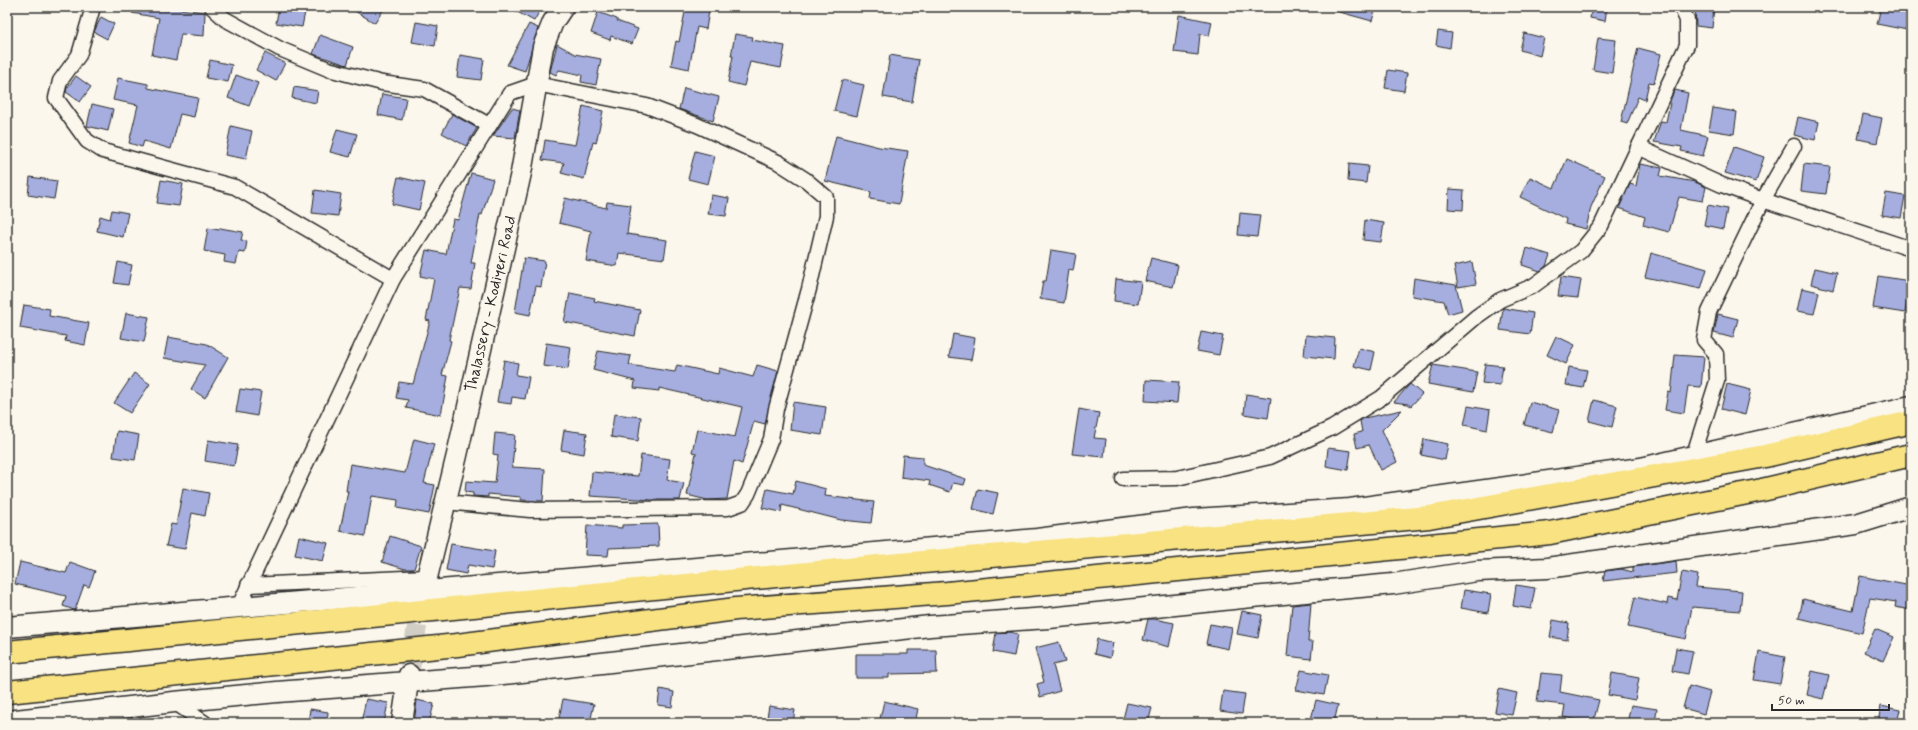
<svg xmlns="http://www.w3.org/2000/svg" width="1918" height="730" viewBox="0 0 1918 730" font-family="Mynerve,sans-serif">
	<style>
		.building { fill: #a5aede; stroke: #2b2b2b }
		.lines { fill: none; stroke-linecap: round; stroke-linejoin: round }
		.secondary-tunnel { stroke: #d1cec5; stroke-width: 20; stroke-dasharray: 20 10; stroke-linecap: butt }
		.street-casing { stroke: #2b2b2b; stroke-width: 17 }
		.secondary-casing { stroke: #2b2b2b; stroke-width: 23 }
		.highway-casing { stroke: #2b2b2b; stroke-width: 25 }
		.street { stroke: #fbf7ec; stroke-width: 14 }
		.secondary { stroke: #fbf7ec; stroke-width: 20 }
		.highway { stroke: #f8e281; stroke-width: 22 }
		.labels { text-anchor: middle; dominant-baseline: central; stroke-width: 3.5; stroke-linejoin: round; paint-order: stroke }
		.street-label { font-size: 16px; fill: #2b2b2b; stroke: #fbf7ec }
	</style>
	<rect width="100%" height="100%" fill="#fbf7ec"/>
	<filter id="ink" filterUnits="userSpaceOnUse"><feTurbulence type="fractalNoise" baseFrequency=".025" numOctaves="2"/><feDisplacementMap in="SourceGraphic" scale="8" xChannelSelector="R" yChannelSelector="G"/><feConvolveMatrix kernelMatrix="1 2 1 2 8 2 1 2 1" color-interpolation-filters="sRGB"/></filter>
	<g filter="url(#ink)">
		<g class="building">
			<path d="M 133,7 L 179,7 L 179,9 L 205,12 L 204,36 L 181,34 L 176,60 L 152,55 L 159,18 L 132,13 Z"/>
			<path d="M 279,7 L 306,7 L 302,27 L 276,23 Z"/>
			<path d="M 348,7 L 385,7 L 375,23 Z"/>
			<path d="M 508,7 L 542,7 L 534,21 Z"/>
			<path d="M 686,7 L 709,11 L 706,29 L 697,27 L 689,69 L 671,65 L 676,41 L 679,42 Z"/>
			<path d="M 1336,7 L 1376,7 L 1372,21 L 1336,11 Z"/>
			<path d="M 1592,7 L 1607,7 L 1605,21 L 1590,18 Z"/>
			<path d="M 1695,7 L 1714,7 L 1712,28 L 1696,26 Z"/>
			<path d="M 1881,7 L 1911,7 L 1907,30 L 1877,24 Z"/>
			<path d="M 598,12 L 617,19 L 617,21 L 638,29 L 632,44 L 611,36 L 610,40 L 591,33 Z"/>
			<path d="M 1179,15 L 1212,22 L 1209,36 L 1200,34 L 1198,55 L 1174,52 Z"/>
			<path d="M 101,17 L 114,24 L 107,39 L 94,32 Z"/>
			<path d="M 416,22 L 438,26 L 435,46 L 412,42 Z"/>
			<path d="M 529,24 L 538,28 L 525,71 L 507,65 Z"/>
			<path d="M 1438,31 L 1452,33 L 1450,48 L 1436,45 Z"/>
			<path d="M 1524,33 L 1544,38 L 1540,56 L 1520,50 Z"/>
			<path d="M 735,34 L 753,37 L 752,40 L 785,46 L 781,68 L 750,62 L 744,86 L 728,82 L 733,56 L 731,56 Z"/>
			<path d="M 320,35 L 353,47 L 347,65 L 313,54 Z"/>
			<path d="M 1598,38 L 1616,40 L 1612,73 L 1593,70 Z"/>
			<path d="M 557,44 L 575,54 L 601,59 L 596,85 L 581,82 L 582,75 L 559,70 L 556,75 L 550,72 Z"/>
			<path d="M 1638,48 L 1661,54 L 1654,83 L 1649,82 L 1645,100 L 1638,97 L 1627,124 L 1621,122 Z"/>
			<path d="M 265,53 L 285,63 L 276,81 L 256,70 Z"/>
			<path d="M 460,55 L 484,59 L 481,80 L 457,77 Z"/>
			<path d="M 890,55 L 919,60 L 912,102 L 883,97 Z"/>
			<path d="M 210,60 L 232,65 L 228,82 L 206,78 Z"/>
			<path d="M 1388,70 L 1407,73 L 1404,91 L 1385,88 Z"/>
			<path d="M 236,75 L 258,83 L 249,106 L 228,98 Z"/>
			<path d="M 76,76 L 91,87 L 80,102 L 66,92 L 67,88 Z"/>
			<path d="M 118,78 L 148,84 L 148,88 L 198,98 L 194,117 L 180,114 L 171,149 L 144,141 L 142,147 L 129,143 L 138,105 L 113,100 Z"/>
			<path d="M 842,80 L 864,85 L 857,116 L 834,111 Z"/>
			<path d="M 294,87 L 318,91 L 316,103 L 292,98 Z"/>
			<path d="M 684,88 L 719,97 L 713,121 L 679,109 Z"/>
			<path d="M 1675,90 L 1688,93 L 1681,130 L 1708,136 L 1703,156 L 1681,151 L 1682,147 L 1654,142 L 1661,121 L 1666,122 L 1671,98 Z"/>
			<path d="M 382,94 L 406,98 L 402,120 L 378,115 Z"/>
			<path d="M 92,104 L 113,109 L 108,131 L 87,126 Z"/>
			<path d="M 583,106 L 603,111 L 596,143 L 593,142 L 584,179 L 561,173 L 564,163 L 542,160 L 545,140 L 575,145 Z"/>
			<path d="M 512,108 L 520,110 L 515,138 L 493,136 Z"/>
			<path d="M 1713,108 L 1737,112 L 1734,134 L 1709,130 Z"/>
			<path d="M 452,114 L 477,128 L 466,146 L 442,133 Z"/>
			<path d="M 1863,114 L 1882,118 L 1877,143 L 1858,139 Z"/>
			<path d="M 1798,117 L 1819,122 L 1815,140 L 1794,135 Z"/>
			<path d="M 231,126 L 252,131 L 246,159 L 225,155 Z"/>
			<path d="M 337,129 L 357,134 L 350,157 L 330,152 Z"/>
			<path d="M 836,136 L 879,147 L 908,151 L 899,204 L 870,199 L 871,192 L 825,181 Z"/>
			<path d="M 1734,147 L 1764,157 L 1756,182 L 1725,173 Z"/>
			<path d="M 695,151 L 715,156 L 708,184 L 688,179 Z"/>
			<path d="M 1567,159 L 1605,176 L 1591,207 L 1586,229 L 1565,224 L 1566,219 L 1520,197 L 1530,177 L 1554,188 Z"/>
			<path d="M 1349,164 L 1368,166 L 1366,183 L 1348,181 Z"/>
			<path d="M 1640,164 L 1662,168 L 1660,176 L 1695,182 L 1706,187 L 1703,201 L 1679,197 L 1669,232 L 1643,225 L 1645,217 L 1619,208 L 1630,184 L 1636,186 Z"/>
			<path d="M 1804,164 L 1830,167 L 1826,194 L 1801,191 Z"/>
			<path d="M 471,173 L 493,179 L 482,215 L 480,214 L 471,263 L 475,263 L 471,289 L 460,288 L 449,340 L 451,341 L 442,375 L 448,376 L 441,415 L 406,408 L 408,400 L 396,398 L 399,382 L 413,384 L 430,321 L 426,320 L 434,279 L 420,276 L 426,250 L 446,254 L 453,219 L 458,220 Z"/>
			<path d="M 30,177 L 57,181 L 54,199 L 28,195 Z"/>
			<path d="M 398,177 L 425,183 L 419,210 L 392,204 Z"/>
			<path d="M 161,180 L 183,184 L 179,206 L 157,203 Z"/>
			<path d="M 1449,189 L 1464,190 L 1463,210 L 1448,209 Z"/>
			<path d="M 315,190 L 341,194 L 338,216 L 312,213 Z"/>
			<path d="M 1886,193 L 1905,196 L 1901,218 L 1882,215 Z"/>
			<path d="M 711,195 L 729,198 L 726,216 L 708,214 Z"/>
			<path d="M 565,198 L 606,208 L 607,202 L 631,205 L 627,234 L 667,240 L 664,259 L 619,253 L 617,266 L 586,261 L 591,231 L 559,223 Z"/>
			<path d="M 1708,205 L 1727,209 L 1723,229 L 1704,225 Z"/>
			<path d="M 112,210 L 128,213 L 123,237 L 97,231 L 100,216 L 110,219 Z"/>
			<path d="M 1240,213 L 1260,215 L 1257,237 L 1238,235 Z"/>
			<path d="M 1365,220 L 1384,223 L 1381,242 L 1363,240 Z"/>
			<path d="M 208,228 L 219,230 L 220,228 L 243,232 L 241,240 L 247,241 L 245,253 L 239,252 L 236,264 L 224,262 L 225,255 L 204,251 Z"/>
			<path d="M 1527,248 L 1550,255 L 1546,266 L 1540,271 L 1522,265 Z"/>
			<path d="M 1051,250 L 1076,254 L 1073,271 L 1069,270 L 1064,303 L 1040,299 L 1043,281 L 1046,281 Z"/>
			<path d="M 1651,253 L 1707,269 L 1701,289 L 1645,277 Z"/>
			<path d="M 524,258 L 545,261 L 541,287 L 536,286 L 530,315 L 515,312 Z"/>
			<path d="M 1151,258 L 1178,265 L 1173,287 L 1145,281 Z"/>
			<path d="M 118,262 L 132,265 L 128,285 L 114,283 Z"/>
			<path d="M 1472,262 L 1476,284 L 1458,287 L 1454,266 Z"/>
			<path d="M 1815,268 L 1837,273 L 1833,290 L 1811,284 Z"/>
			<path d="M 1878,276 L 1910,281 L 1905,313 L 1873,308 Z"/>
			<path d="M 1561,277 L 1581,280 L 1578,298 L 1558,296 Z"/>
			<path d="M 1414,278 L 1456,285 L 1462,310 L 1448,314 L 1444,301 L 1412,296 Z"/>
			<path d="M 1116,279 L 1141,282 L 1138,304 L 1114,301 Z"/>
			<path d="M 1802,288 L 1819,292 L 1814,314 L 1797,311 Z"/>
			<path d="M 570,293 L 595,298 L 594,301 L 640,310 L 635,336 L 564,322 Z"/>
			<path d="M 24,305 L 50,309 L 49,316 L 89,323 L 85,345 L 65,341 L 66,336 L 20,328 Z"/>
			<path d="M 1503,308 L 1533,313 L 1530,334 L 1500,330 Z"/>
			<path d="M 126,313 L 149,317 L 144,342 L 121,338 Z"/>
			<path d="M 1718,314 L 1738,319 L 1733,338 L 1714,333 Z"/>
			<path d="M 1201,332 L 1223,336 L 1219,355 L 1197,351 Z"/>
			<path d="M 953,334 L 975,338 L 971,360 L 949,357 Z"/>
			<path d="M 1306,335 L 1335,338 L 1334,359 L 1304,356 Z"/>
			<path d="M 1556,336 L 1575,345 L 1566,364 L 1547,355 Z"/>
			<path d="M 168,337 L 207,344 L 228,357 L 205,398 L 191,389 L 205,365 L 164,358 Z"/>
			<path d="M 546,343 L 571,347 L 568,369 L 543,366 Z"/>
			<path d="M 1359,348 L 1375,352 L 1371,370 L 1354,366 Z"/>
			<path d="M 598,351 L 631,356 L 629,365 L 675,372 L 677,365 L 718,374 L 719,368 L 753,377 L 757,365 L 778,371 L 765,424 L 754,421 L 742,464 L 734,461 L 727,499 L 707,500 L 687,495 L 696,453 L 692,452 L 697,429 L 735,437 L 742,407 L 659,388 L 659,391 L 634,388 L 635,381 L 593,370 Z"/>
			<path d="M 1675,355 L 1704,357 L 1701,387 L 1688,386 L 1684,413 L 1665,410 L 1668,392 L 1671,393 Z"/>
			<path d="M 504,360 L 518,363 L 516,375 L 529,377 L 525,399 L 512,397 L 511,404 L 497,402 Z"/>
			<path d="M 1485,364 L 1503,366 L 1500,385 L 1482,383 Z"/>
			<path d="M 1433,365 L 1477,372 L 1473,392 L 1428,384 Z"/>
			<path d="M 1569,367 L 1587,370 L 1583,388 L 1566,385 Z"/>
			<path d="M 134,373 L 150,384 L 130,413 L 114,403 Z"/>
			<path d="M 1146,380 L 1179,382 L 1177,403 L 1145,401 Z"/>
			<path d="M 1410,384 L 1422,394 L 1411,406 L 1408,404 L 1394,402 Z"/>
			<path d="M 1727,384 L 1751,390 L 1745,415 L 1721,409 Z"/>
			<path d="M 240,389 L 261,392 L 257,416 L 236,412 Z"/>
			<path d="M 1246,394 L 1271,398 L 1268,418 L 1244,414 Z"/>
			<path d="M 1594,400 L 1617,406 L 1612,427 L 1589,421 Z"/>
			<path d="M 793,402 L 826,407 L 822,435 L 790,430 Z"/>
			<path d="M 1530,402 L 1559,410 L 1553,432 L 1524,425 Z"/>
			<path d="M 1468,406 L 1490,410 L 1487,430 L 1464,425 Z"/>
			<path d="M 1079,409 L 1099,413 L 1094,438 L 1106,439 L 1104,457 L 1072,454 Z"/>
			<path d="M 1402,410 L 1382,430 L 1397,462 L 1381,470 L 1369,445 L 1357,448 L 1354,434 L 1362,432 L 1360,421 L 1364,418 Z"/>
			<path d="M 614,414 L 641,417 L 638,441 L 611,437 Z"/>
			<path d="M 564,430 L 587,433 L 584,454 L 561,450 Z"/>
			<path d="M 117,431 L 139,435 L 135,460 L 113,457 Z"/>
			<path d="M 495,433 L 515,435 L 512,467 L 545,469 L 543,501 L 521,500 L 521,497 L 488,494 L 488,497 L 473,496 L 473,493 L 465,492 L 466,481 L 495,483 L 498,455 L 493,454 Z"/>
			<path d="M 414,439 L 434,444 L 424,483 L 435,485 L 429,514 L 397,508 L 398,500 L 372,496 L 365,536 L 340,531 L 348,491 L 346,491 L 350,464 L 405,473 Z"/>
			<path d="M 1424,439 L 1448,444 L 1445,460 L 1421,455 Z"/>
			<path d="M 208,440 L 238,445 L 234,466 L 205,461 Z"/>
			<path d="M 1328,448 L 1351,451 L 1348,470 L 1326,466 Z"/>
			<path d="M 641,455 L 670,459 L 667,480 L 684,483 L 680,500 L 653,500 L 590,496 L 592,472 L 638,476 Z"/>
			<path d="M 903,455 L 923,457 L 923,465 L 966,479 L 964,485 L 953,483 L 950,492 L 929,485 L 930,481 L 901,477 Z"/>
			<path d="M 796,481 L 826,489 L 825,496 L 874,502 L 871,523 L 841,520 L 782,505 L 781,512 L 762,508 L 767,489 L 793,494 Z"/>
			<path d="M 183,488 L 209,493 L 205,516 L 192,513 L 185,549 L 166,546 L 171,524 L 176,525 Z"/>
			<path d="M 978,489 L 998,493 L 993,514 L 973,509 Z"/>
			<path d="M 658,524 L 659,546 L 609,548 L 608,556 L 585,555 L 587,525 L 622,528 L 622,525 Z"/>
			<path d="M 299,536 L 328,543 L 323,561 L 295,555 Z"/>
			<path d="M 390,536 L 421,546 L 414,569 L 405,569 L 382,562 Z"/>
			<path d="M 451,544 L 495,551 L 492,569 L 468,565 L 466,574 L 446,570 Z"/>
			<path d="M 1676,561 L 1677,573 L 1603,581 L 1605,571 L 1621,569 L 1633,572 L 1633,567 Z"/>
			<path d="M 20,562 L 66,573 L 70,562 L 95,571 L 89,587 L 84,585 L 75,610 L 74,610 L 63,606 L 66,596 L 15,584 Z"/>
			<path d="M 1682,572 L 1698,575 L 1696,587 L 1742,591 L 1740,611 L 1692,607 L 1686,639 L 1628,627 L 1635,597 L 1667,604 L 1668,598 L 1677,600 Z"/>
			<path d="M 1860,576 L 1911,586 L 1911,610 L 1895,607 L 1896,602 L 1870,598 L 1862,633 L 1799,618 L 1803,599 L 1853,611 Z"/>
			<path d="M 1516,585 L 1535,588 L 1531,609 L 1513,606 Z"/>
			<path d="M 1464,590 L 1491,594 L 1488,613 L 1461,608 Z"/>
			<path d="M 1311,603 L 1308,642 L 1313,642 L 1311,659 L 1287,656 L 1292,605 Z"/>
			<path d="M 1242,611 L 1262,615 L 1258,638 L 1237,634 Z"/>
			<path d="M 1148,619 L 1154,619 L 1174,623 L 1169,647 L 1143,640 Z"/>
			<path d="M 1553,620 L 1569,623 L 1567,640 L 1550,637 Z"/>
			<path d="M 1210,624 L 1232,628 L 1228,649 L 1206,644 Z"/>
			<path d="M 1875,629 L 1894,637 L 1883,661 L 1864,652 Z"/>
			<path d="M 1009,632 L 1018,634 L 1014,656 L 993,652 L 996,633 Z"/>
			<path d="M 1097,639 L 1113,643 L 1110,658 L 1094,654 Z"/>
			<path d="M 1059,642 L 1065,662 L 1053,665 L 1060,691 L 1040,697 L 1037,684 L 1044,682 L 1035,648 Z"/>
			<path d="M 1676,648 L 1693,651 L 1688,674 L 1672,671 Z"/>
			<path d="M 908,650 L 936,650 L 937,673 L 889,674 L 889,678 L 856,678 L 856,654 L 908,654 Z"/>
			<path d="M 1759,652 L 1785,657 L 1780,684 L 1754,680 Z"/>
			<path d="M 1301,670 L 1328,675 L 1324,695 L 1296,690 Z"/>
			<path d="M 1812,671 L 1829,675 L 1823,699 L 1807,695 Z"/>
			<path d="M 1541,673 L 1562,675 L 1560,692 L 1599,700 L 1593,723 L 1563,717 L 1565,705 L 1537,702 Z"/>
			<path d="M 1612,673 L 1639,678 L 1635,700 L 1608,695 Z"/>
			<path d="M 1689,686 L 1710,692 L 1704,714 L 1683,708 Z"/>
			<path d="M 660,689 L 674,692 L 672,707 L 658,705 Z"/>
			<path d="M 1499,689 L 1517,693 L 1512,715 L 1495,712 Z"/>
			<path d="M 1223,691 L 1245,694 L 1242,714 L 1220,711 Z"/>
			<path d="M 366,699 L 388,703 L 384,723 L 361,723 Z"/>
			<path d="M 563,699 L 594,704 L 590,723 L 558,723 Z"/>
			<path d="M 417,700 L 434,704 L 429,723 L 414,723 Z"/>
			<path d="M 1316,700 L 1338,705 L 1334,723 L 1311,719 Z"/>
			<path d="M 884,701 L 918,709 L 915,723 L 879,723 Z"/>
			<path d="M 1127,703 L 1152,708 L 1148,723 L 1122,723 Z"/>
			<path d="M 1631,705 L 1657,709 L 1655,723 L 1627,723 Z"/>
			<path d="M 769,706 L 795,710 L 793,723 L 766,723 Z"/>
			<path d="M 1881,706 L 1900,710 L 1897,723 L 1878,723 Z"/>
			<path d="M 310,709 L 328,712 L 327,723 L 308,723 Z"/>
		</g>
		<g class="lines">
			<path class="secondary-tunnel" d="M 409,675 L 421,602"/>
			<g class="street-casing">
				<g id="street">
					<path d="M 93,7 L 79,55 L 60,81 L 56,98 L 87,141 L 103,151 L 235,187 L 393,279"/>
					<path d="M 212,7 L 225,19 L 280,49 L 328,69 L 382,83 L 424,89 L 489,125"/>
					<path d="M 1638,147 L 1722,185 L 1763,200 L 1911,249"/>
					<path d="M 1693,457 L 1717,381 L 1716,354 L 1704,340 L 1709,312 L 1763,200 L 1794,146"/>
					<path d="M 1123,479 L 1177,478 L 1270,457 L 1332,428 L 1381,398 L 1476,317 L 1500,300 L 1533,286 L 1581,251 L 1601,226 L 1687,45 L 1687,20 L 1681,7"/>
					<path d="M 248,585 L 426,577"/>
					<path d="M 238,608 L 393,279 L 510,93 L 536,84 L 647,106 L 697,125 L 778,162 L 806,180 L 826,197 L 826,216 L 809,289 L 776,409 L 771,439 L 748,494 L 742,503 L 728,508 L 530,510 L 445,502"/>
					<path d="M 174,702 L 205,723"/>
				</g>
			</g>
			<g class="secondary-casing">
				<g id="secondary">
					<path d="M 421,602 L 457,455 L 521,173 L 543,47 L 553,22 L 563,7"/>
					<path d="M 7,627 L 1037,539 L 1194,519 L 1350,509 L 1641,468 L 1911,406"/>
					<path d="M 7,721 L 174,702 L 277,692 L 486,676 L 930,626 L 1049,618 L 1252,597 L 1393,584 L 1477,571 L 1547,568 L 1856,524 L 1911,507"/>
					<path d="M 402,723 L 409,675"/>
				</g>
			</g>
			<g class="highway-casing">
				<g id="highway">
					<path d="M 7,652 L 878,566 L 1429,517 L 1765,456 L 1911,422"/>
					<path d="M 7,692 L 457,645 L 736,609 L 947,593 L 1550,533 L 1762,490 L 1911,455"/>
				</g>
			</g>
			<use href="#street" class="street"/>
			<use href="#secondary" class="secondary"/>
			<use href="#highway" class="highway"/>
		</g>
	</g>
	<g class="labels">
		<g class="street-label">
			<text transform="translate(491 304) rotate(-77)">Thalassery - Kodiyeri Road</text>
		</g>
	</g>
	<rect width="1918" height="730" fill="none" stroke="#fbf7ec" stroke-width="24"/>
	<rect x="12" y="12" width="1894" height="706" fill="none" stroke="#2b2b2b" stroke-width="1.5" filter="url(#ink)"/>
	<path d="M1772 704v6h117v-6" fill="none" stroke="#2b2b2b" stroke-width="2"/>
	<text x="1778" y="704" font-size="12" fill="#2b2b2b" stroke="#fbf7ec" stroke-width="3" paint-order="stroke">50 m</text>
</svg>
